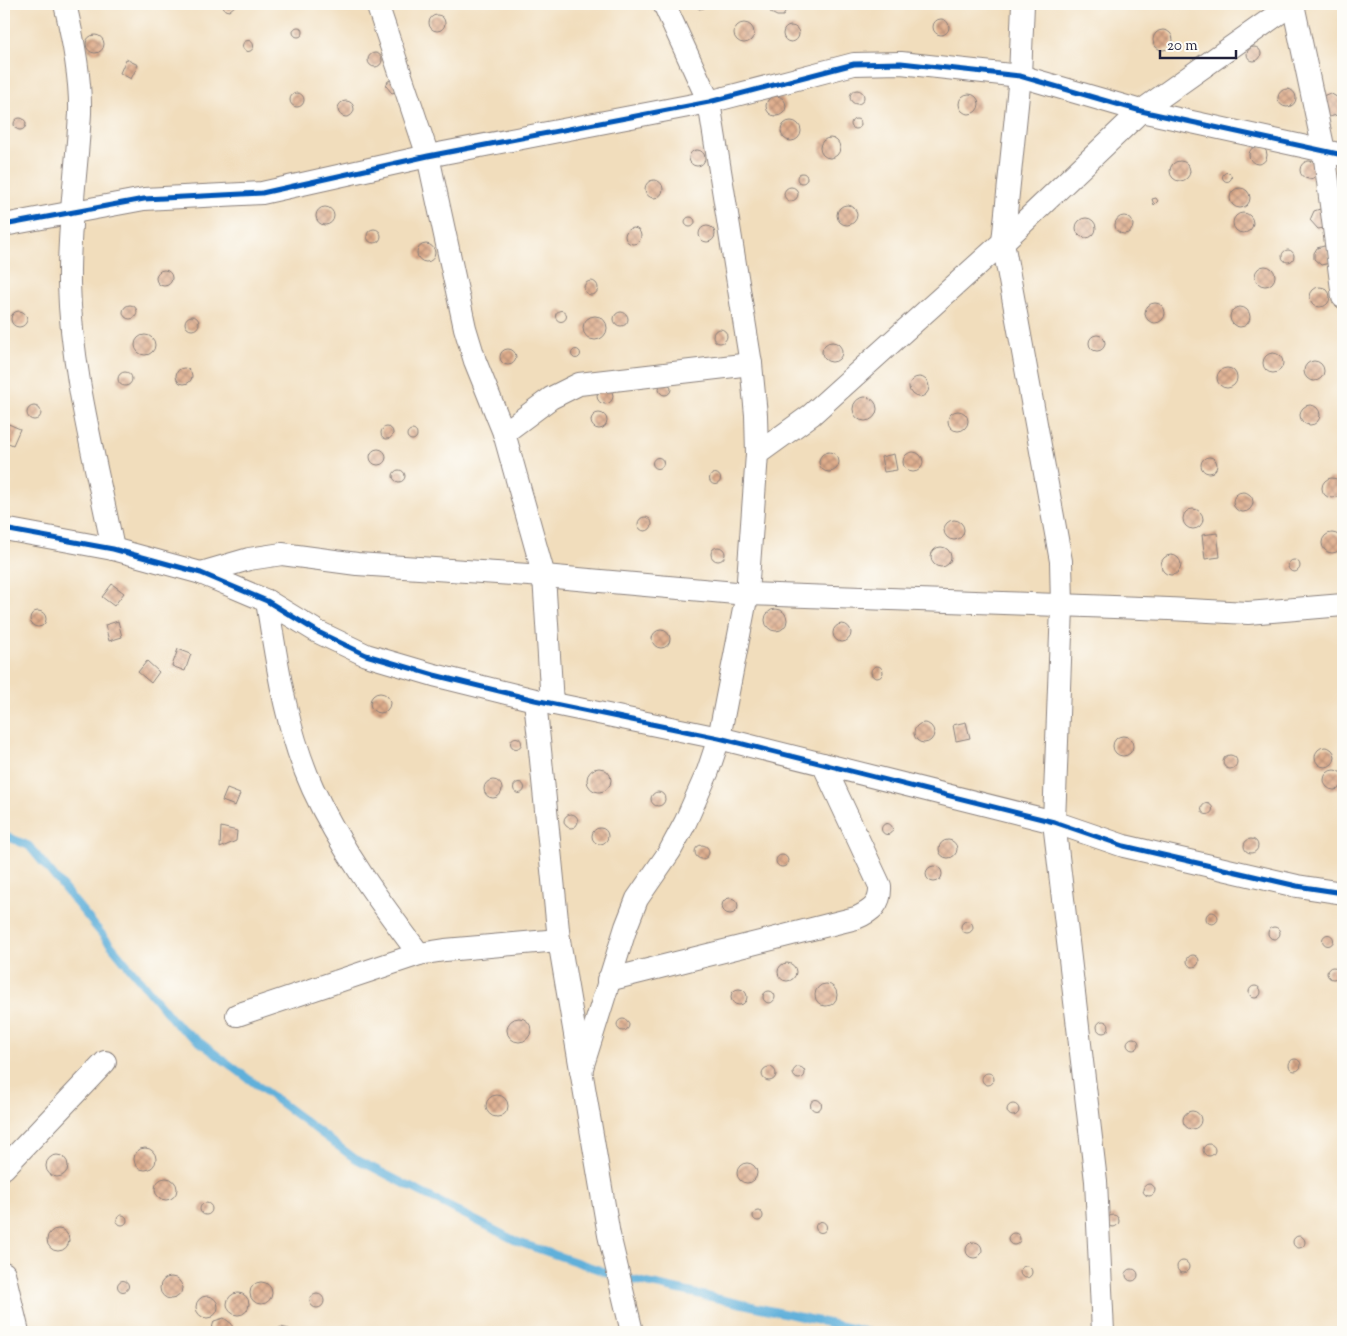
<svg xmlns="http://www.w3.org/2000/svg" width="1347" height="1336" viewBox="0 0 1347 1336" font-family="'Sorts Mill Goudy',serif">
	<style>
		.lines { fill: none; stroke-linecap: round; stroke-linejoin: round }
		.stream { stroke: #60b0da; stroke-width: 8 }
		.building { fill: url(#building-cross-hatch) }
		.street-casing { stroke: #8a807c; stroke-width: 24 }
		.street { stroke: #fff; stroke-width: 22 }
		.cycleway-casing { stroke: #fdfcf7; stroke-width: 8 }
		.cycleway { stroke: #0057b8; stroke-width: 5 }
	</style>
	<defs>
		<pattern id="building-cross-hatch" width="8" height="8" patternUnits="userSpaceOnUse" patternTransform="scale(1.25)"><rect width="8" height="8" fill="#dfad8c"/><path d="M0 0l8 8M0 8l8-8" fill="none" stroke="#b48c74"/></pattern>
	</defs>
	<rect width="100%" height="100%" fill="#fdfcf7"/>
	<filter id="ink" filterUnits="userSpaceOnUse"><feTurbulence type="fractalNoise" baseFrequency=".02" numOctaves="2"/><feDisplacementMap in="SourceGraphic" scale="10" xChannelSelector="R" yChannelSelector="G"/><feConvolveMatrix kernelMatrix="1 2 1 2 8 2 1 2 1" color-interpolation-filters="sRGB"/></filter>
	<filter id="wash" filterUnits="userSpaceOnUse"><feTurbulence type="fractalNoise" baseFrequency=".0096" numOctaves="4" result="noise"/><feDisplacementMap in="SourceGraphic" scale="20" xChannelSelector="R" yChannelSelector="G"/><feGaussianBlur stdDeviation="1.12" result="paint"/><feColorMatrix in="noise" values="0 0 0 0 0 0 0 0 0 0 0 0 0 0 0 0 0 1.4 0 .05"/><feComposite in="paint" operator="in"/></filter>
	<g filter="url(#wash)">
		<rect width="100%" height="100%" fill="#f1ddbc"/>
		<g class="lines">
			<path class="stream" d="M 4,835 L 29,846 L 177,1025 L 354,1158 L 518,1242 L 620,1277 L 869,1332"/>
		</g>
		<g id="blocks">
			<g class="building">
				<path d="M 222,4 L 236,4 L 236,5 L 229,11 L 225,10 Z"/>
				<path d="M 694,4 L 707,4 L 704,8 L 699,9 Z"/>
				<path d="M 770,4 L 788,4 L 788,8 L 783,16 L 777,16 L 771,13 Z"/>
				<path d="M 1197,4 L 1211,4 L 1203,7 Z"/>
				<circle cx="437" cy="23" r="8"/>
				<circle cx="941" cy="27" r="8"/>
				<circle cx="744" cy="33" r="10"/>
				<circle cx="791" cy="34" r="8"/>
				<circle cx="298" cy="32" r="5"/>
				<circle cx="1163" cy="40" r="10"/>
				<circle cx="95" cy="44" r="9"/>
				<circle cx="248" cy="46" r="5.5"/>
				<circle cx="1254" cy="54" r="7"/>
				<path d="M 4,52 L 7,55 L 4,65 Z"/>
				<circle cx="375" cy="60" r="7"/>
				<path d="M 126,59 L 138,65 L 131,79 L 120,73 Z"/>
				<path d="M 393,80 L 397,91 L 392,93 L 386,86 L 388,81 Z"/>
				<circle cx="1287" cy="98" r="9"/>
				<circle cx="857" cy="97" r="7"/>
				<circle cx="297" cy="100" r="7"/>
				<path d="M 1330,93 L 1340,99 L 1342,106 L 1337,115 L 1329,117 L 1326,116 L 1323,96 Z"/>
				<circle cx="969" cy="104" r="10"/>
				<circle cx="776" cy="106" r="10"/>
				<circle cx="346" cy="109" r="8"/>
				<circle cx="20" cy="124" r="6"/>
				<circle cx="856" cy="124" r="5"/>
				<circle cx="791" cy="131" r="10"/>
				<circle cx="830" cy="148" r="10"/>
				<circle cx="1258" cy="155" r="9"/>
				<circle cx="697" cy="158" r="8"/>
				<circle cx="1309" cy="170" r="9"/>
				<circle cx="1180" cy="171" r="10"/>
				<circle cx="1227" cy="177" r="4.5"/>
				<circle cx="802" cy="178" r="5"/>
				<circle cx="654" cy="189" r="9"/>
				<circle cx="791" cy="194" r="7"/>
				<circle cx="1240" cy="198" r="10"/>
				<path d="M 1156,198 L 1158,201 L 1154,205 L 1152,199 Z"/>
				<circle cx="847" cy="215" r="10"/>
				<circle cx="325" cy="216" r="9"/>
				<path d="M 1320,209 L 1324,228 L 1318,229 L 1310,220 L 1314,211 Z"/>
				<circle cx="1243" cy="223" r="10"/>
				<circle cx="1124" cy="225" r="9"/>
				<circle cx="690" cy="222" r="5"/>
				<circle cx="1086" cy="228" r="10"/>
				<circle cx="707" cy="234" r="8"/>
				<circle cx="633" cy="236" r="8"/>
				<circle cx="374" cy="236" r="7"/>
				<circle cx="426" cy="253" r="9"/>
				<path d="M 1324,246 L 1327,247 L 1330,263 L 1321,265 L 1314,259 L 1314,253 L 1317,248 Z"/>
				<circle cx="1288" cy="256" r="6"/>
				<circle cx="1265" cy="276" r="10"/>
				<circle cx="164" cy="278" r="8"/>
				<circle cx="591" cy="288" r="7"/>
				<circle cx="1320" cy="297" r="10"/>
				<circle cx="1155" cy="313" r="10"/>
				<circle cx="130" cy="312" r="7"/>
				<circle cx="1240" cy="317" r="10"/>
				<circle cx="561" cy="316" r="5.5"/>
				<circle cx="19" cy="319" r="8"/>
				<circle cx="621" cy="319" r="7"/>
				<circle cx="192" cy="323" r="7"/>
				<circle cx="595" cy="328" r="12"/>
				<circle cx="720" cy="336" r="7"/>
				<circle cx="1097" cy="343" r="8"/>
				<circle cx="145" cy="345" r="10"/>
				<circle cx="832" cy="352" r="10"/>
				<circle cx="508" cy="357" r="8"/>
				<circle cx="576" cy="354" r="4.5"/>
				<circle cx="1273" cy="363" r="10"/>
				<circle cx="1314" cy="371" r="10"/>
				<circle cx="184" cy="376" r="8"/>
				<circle cx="1227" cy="378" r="10"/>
				<circle cx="125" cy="379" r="7"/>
				<circle cx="919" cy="387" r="10"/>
				<circle cx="665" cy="389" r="6"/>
				<circle cx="605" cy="396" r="8"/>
				<circle cx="865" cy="409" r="12"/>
				<circle cx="1310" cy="415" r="10"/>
				<circle cx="34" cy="413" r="7"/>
				<circle cx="958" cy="421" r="10"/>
				<circle cx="599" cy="421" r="8"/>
				<path d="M 4,422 L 20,429 L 13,445 L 4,441 Z"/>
				<circle cx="387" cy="433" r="6"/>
				<circle cx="412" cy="435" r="5"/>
				<circle cx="378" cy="457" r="8"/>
				<circle cx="829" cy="462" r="10"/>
				<circle cx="913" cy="462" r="10"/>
				<path d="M 894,454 L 897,470 L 884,472 L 881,457 Z"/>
				<circle cx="1209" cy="465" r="8"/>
				<circle cx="658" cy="463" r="5.5"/>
				<circle cx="399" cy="476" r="6"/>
				<circle cx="715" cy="479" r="5.5"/>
				<circle cx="1332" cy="488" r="10"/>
				<circle cx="1243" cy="502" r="10"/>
				<circle cx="1193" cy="519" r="10"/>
				<circle cx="645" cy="524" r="7"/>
				<circle cx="954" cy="530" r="10"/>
				<path d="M 1217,533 L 1220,557 L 1205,559 L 1202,535 Z"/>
				<circle cx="1332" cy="543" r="10"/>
				<circle cx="941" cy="557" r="10"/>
				<circle cx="718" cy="554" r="7"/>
				<circle cx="1171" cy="565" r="10"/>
				<circle cx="1294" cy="566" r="6"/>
				<path d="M 112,584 L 124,593 L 114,606 L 102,597 Z"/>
				<circle cx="776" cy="620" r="11"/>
				<circle cx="38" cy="619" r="8"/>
				<path d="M 118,621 L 122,637 L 109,641 L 105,625 Z"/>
				<circle cx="842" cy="633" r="9"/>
				<circle cx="661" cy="639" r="9"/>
				<path d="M 178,649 L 191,654 L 185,671 L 172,666 Z"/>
				<path d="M 147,661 L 159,672 L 151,683 L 138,672 Z"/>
				<circle cx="877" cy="672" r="6"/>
				<circle cx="380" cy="703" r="10"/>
				<path d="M 966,722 L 970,738 L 956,741 L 953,725 Z"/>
				<circle cx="924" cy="733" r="10"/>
				<circle cx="1123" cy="746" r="10"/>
				<circle cx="516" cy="743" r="5.5"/>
				<circle cx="1325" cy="757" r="10"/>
				<circle cx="1230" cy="762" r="7"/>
				<circle cx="599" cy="780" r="12"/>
				<circle cx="1334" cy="780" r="10"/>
				<circle cx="493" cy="789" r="9"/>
				<circle cx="519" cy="788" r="5.5"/>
				<path d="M 227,789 L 240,794 L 235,806 L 222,801 Z"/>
				<circle cx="658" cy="799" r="7"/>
				<circle cx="1207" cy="809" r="5.5"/>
				<circle cx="571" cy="821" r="7"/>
				<circle cx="887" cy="829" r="5.5"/>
				<path d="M 221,827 L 237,831 L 236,841 L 220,848 Z"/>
				<circle cx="600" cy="836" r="8"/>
				<circle cx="1251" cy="846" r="7"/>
				<circle cx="948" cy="849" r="9"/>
				<circle cx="702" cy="852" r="7"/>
				<circle cx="782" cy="861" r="6"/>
				<circle cx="934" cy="874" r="8"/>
				<circle cx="730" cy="906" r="8"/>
				<circle cx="1212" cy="918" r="6"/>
				<circle cx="967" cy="927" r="6"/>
				<circle cx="1274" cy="933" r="6"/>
				<circle cx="1328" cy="940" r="5.5"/>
				<circle cx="1193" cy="961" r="6"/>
				<circle cx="787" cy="972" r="9"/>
				<circle cx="1333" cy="973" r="6"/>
				<circle cx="826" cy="995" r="11"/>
				<circle cx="1255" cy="992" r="6"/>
				<circle cx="739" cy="997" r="8"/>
				<circle cx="769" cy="997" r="6"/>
				<circle cx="519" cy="1030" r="12"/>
				<circle cx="623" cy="1025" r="6"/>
				<circle cx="1103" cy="1027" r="6"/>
				<circle cx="1133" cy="1044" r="6"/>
				<circle cx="1295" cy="1065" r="6"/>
				<circle cx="799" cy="1073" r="6"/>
				<circle cx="769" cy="1074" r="7"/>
				<circle cx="988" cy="1079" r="6"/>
				<circle cx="497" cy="1106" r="11"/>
				<circle cx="816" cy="1105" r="5.5"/>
				<circle cx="1013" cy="1110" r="6"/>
				<circle cx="1192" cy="1120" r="9"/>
				<circle cx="1209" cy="1150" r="6"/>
				<circle cx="145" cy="1159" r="11"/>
				<circle cx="57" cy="1166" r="11"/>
				<circle cx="747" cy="1173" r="10"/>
				<circle cx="166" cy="1189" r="11"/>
				<circle cx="1149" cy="1190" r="6"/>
				<circle cx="206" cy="1209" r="6"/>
				<circle cx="758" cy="1216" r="5"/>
				<circle cx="1113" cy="1221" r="6"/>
				<circle cx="122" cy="1220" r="5"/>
				<circle cx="821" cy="1227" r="5.5"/>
				<circle cx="58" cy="1240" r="11"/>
				<circle cx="1014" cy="1239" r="6"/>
				<circle cx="1299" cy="1242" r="6"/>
				<circle cx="974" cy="1250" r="8"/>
				<circle cx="1183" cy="1267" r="6"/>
				<circle cx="1026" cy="1272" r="6"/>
				<circle cx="1132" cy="1275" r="6"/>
				<circle cx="171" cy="1288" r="11"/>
				<circle cx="123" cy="1286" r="5.5"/>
				<circle cx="261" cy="1293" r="11"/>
				<circle cx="238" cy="1304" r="11"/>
				<circle cx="317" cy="1301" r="7"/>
				<circle cx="207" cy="1307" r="11"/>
				<path d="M 224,1318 L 232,1324 L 232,1332 L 211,1332 L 214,1321 Z"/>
				<path d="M 281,1327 L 289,1329 L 293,1332 L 272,1332 Z"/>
			</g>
		</g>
	</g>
	<g filter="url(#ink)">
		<use href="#blocks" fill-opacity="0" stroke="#8a807c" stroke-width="1"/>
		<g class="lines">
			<g class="street-casing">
				<g id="street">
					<path d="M 65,4 C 73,38 81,77 80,113 C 77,169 68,226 69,283 C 71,373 96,462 113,549"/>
					<path d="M 377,4 L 428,156 L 465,328 L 475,361 L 504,433 L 544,576 L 552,704"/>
					<path d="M 664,4 L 709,102 L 751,364 L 756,415 L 757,454"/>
					<path d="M 1023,4 L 1020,76 L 1003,242 L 1061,561 L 1062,607 L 1054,822 L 1096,1181 L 1103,1332"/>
					<path d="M 1293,4 L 1324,151 L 1343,297"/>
					<path d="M 4,225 L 144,199 L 262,193 L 428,156 L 709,102 L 854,64 L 901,63 L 1020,76 L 1141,111 L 1343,155"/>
					<path d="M 504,433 L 551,398 L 579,384 L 751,364"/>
					<path d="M 4,529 L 113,549 L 201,573 L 267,601 L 318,632 L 366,655 L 434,675 L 535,700 L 719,738 L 1054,822 L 1124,846 L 1297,886 L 1343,893"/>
					<path d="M 201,573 L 249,559 L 282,554 L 357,564 L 544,576 L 747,594 L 1169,609 L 1248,613 L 1343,605"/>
					<path d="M 267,601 C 277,664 286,730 313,789 C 340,848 380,902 419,954"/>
					<path d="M 535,700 L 559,940 L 609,1235 L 632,1332"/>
					<path d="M 608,980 L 856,918 C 872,911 881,904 880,886 L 823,764"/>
					<path d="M 237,1015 L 419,954 L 445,950 L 559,940"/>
					<path d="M 581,1071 L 626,927 L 637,899 L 670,851 L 685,823 L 708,771 L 719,738 L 747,594 L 757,454 L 811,415 L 1003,242 L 1141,111 L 1292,4"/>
					<path d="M 4,1168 L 105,1062"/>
					<path d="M 4,1273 L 18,1332"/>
				</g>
			</g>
			<use href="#street" class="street"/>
			<g class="cycleway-casing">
				<g id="cycleway">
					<path d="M 4,225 L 144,199 L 262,193 L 428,156 L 709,102 L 854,64 L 901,63 L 1020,76 L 1141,111 L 1343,155"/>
					<path d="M 4,529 L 113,549 L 201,573 L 267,601 L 318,632 L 366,655 L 434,675 L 535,700 L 719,738 L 1054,822 L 1124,846 L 1297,886 L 1343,893"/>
				</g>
			</g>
			<use href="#cycleway" class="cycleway"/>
		</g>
	</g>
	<rect width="1347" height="1336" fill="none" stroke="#fdfcf7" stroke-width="20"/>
	<path d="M1160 50v8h76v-8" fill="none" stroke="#22223b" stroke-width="2.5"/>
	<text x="1167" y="50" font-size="15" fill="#22223b" stroke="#fdfcf7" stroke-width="4" paint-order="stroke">20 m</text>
</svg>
